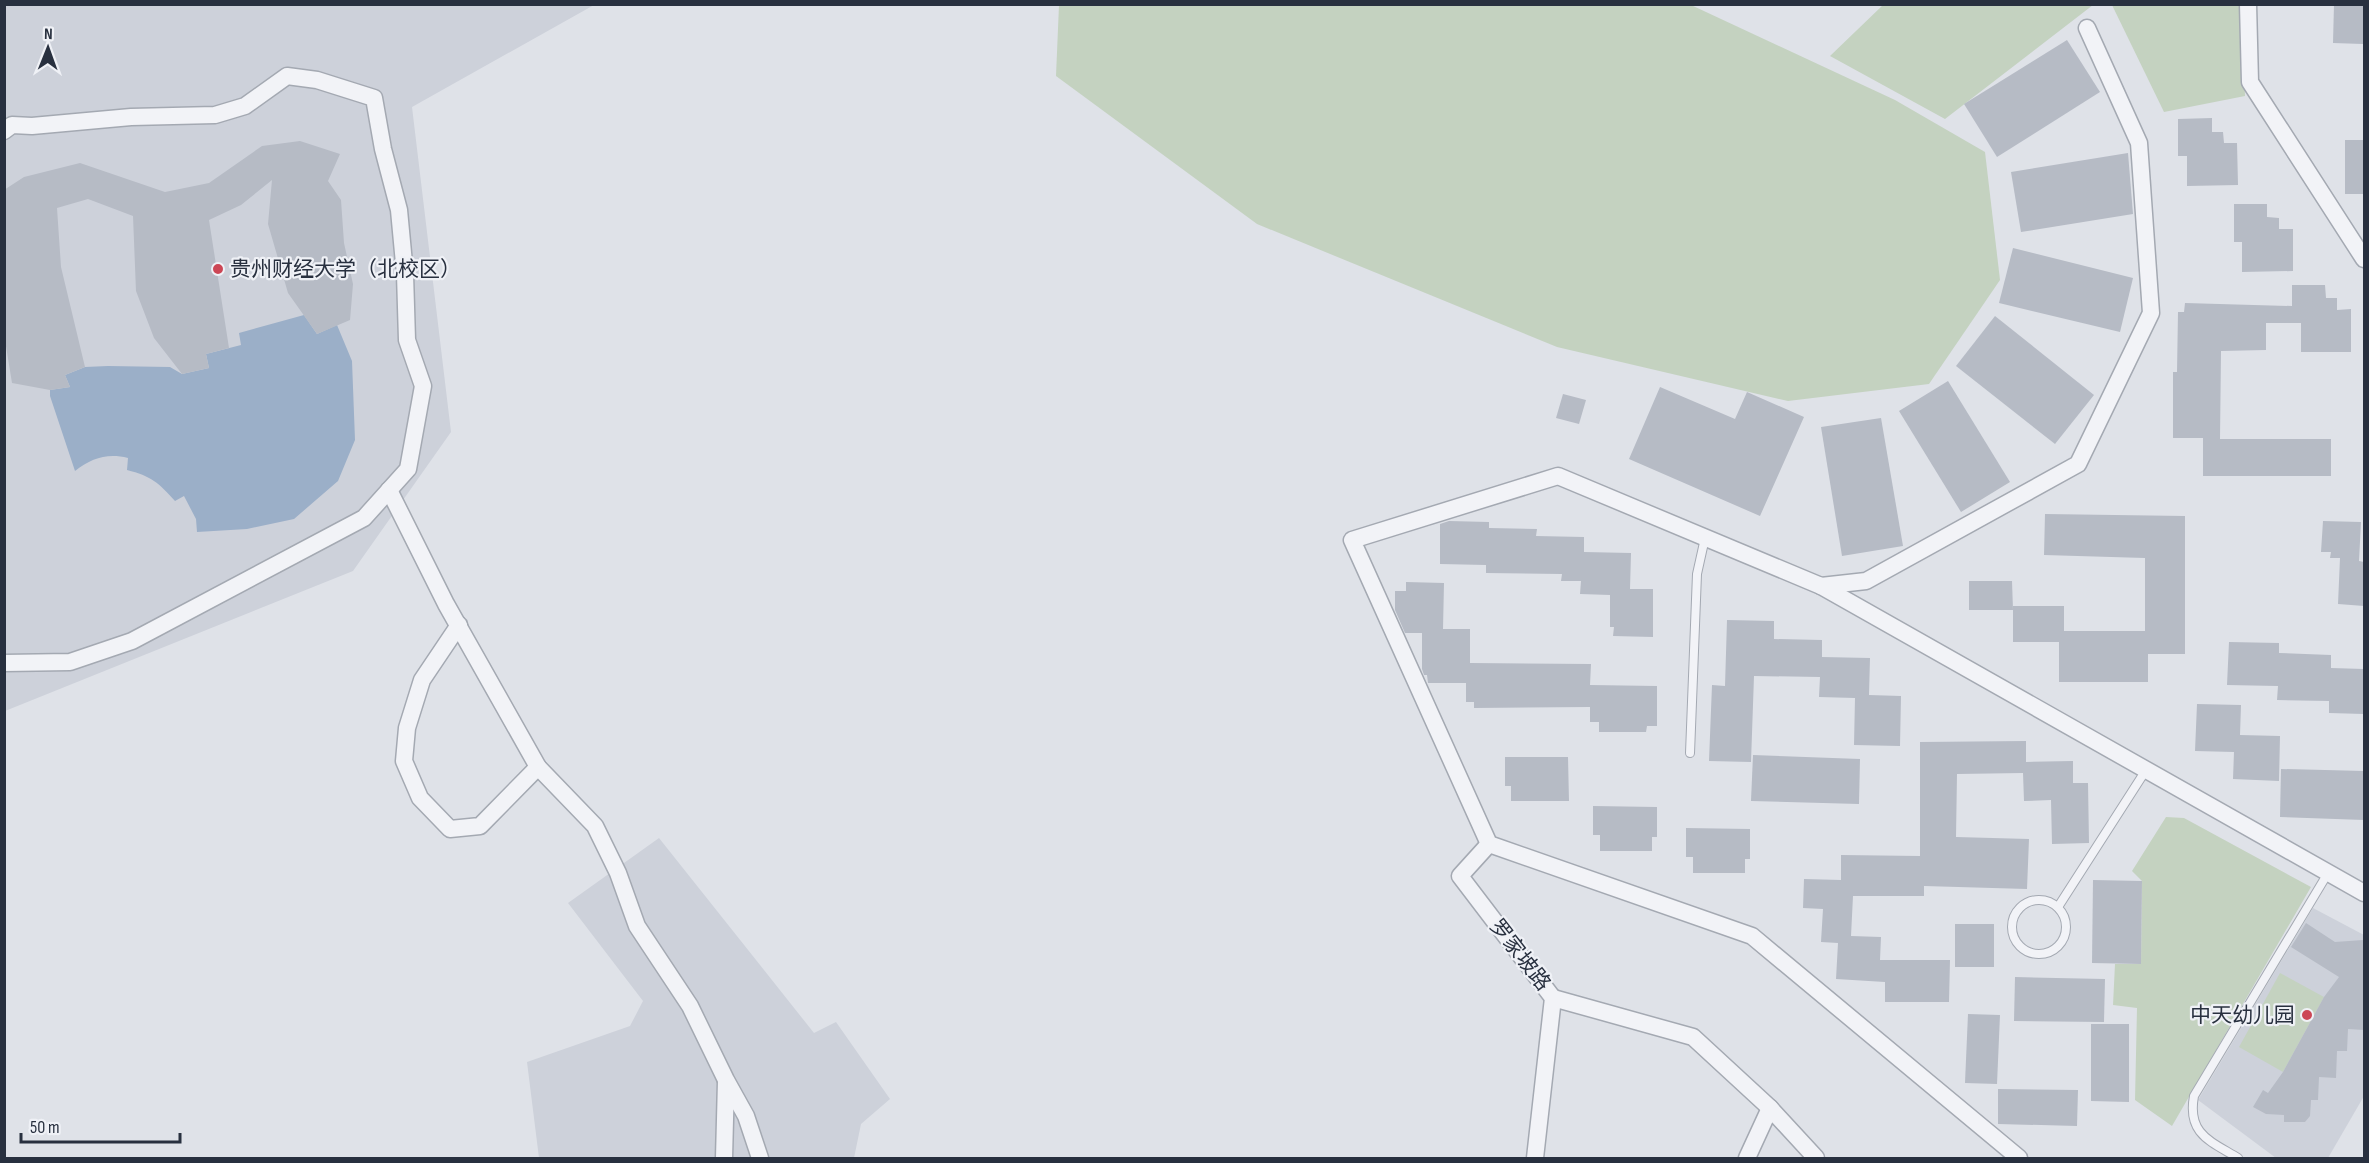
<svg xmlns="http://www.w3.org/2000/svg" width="2369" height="1163" viewBox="0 0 2369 1163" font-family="'Sofia Sans Condensed','Noto Sans SC',sans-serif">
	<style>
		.built { fill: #cdd1da }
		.green { fill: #c4d2c0 }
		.water { fill: #9bafc8 }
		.building { fill: #b6bbc5 }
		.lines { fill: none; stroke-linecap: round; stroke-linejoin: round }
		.lane-casing { stroke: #a4a9b2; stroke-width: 10 }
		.street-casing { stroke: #a4a9b2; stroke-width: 19 }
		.lane { stroke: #f2f3f7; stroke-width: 8 }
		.street { stroke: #f2f3f7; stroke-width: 16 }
		.poi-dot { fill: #cc4655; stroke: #eff1f6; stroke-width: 2 }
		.labels { text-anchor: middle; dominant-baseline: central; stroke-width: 4.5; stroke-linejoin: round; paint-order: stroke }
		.poi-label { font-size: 21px; fill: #28303f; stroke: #eff1f6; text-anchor: start }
		.street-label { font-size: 21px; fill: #28303f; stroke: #eff1f6 }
	</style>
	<rect width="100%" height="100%" fill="#dfe2e8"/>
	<g class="built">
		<path d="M 5,5 L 594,5 L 412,107 L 451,432 L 353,571 L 5,711 Z"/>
		<path d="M 659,838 L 814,1033 L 836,1022 L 890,1099 L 861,1124 L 854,1158 L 539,1158 L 527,1062 L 630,1026 L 643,1001 L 568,903 Z"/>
		<path d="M 2313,908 L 2364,935 L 2364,1096 L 2328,1158 L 2276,1158 L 2198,1100 Z"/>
	</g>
	<g class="green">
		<path d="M 1059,5 L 1691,5 L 1895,100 L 1985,152 L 2000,280 L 1929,384 L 1788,401 L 1557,347 L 1257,224 L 1056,76 Z"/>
		<path d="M 1883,5 L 1883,4 L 2093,5 L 1945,119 L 1830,56 Z"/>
		<path d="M 2112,5 L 2242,5 L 2245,96 L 2164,112 Z"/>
		<path d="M 2166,817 L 2184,818 L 2311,887 L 2172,1126 L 2135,1100 L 2137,1008 L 2113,1005 L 2115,964 L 2141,964 L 2142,881 L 2132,871 Z"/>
		<path d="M 2280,973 L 2324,997 L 2283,1072 L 2239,1047 Z"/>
	</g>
	<path class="water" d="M 304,315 L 317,334 L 337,325 L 352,361 L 355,440 L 338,481 L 294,519 L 247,529 L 197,532 L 196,519 L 184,496 L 175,501 C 159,483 151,476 127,470 L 128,458 C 107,453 92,458 75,471 L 50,396 L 50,390 L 70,387 L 65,375 L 85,367 L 108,366 L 170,367 L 182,374 L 209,368 L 206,354 L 241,345 L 239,333 Z"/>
	<g class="building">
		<path d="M 2334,4 L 2363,4 L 2363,44 L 2333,43 Z"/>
		<path d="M 2067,40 L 2100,92 L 1997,157 L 1964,104 Z"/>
		<path d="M 2212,118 L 2212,132 L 2223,132 L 2224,143 L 2237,143 L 2238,185 L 2187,186 L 2187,156 L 2178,156 L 2178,119 Z"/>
		<rect x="2345" y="140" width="19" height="54"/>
		<path d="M 300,141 L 340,154 L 328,181 L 341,200 L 344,243 L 353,284 L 350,320 L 317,334 L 288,293 L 268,224 L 272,180 L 241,205 L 209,220 L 229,348 L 206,354 L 209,368 L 182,374 L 154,338 L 136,291 L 133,216 L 88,199 L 57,208 L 61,267 L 85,367 L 65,375 L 70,387 L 50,390 L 12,383 L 4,334 L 4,190 L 24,177 L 80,163 L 165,192 L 209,183 L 262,146 Z"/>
		<path d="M 2128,153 L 2133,214 L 2021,232 L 2011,172 Z"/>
		<path d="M 2234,204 L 2267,204 L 2267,217 L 2279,218 L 2279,229 L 2293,229 L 2293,271 L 2242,272 L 2242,242 L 2234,242 Z"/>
		<path d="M 2013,248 L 2133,278 L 2120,332 L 1999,303 Z"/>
		<path d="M 2292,285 L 2325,285 L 2326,298 L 2337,298 L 2337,310 L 2351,309 L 2351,352 L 2301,352 L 2301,323 L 2266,323 L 2266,350 L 2221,351 L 2220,439 L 2331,439 L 2331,476 L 2203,476 L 2203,438 L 2173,438 L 2173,372 L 2177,372 L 2178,312 L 2184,312 L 2185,303 L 2292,306 Z"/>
		<path d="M 1995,316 L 2094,395 L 2055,444 L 1956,366 Z"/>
		<path d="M 1948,381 L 2010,482 L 1961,512 L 1899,411 Z"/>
		<path d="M 1660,387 L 1735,419 L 1747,392 L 1804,417 L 1760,516 L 1629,459 Z"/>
		<path d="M 1563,394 L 1586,400 L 1579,424 L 1556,418 Z"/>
		<path d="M 1881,418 L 1903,546 L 1842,556 L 1821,427 Z"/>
		<path d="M 2045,514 L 2185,516 L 2185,654 L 2148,654 L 2148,682 L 2059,682 L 2059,642 L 2013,642 L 2013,606 L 2064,606 L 2064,631 L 2145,631 L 2145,558 L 2044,555 Z"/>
		<path d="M 1449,521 L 1489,522 L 1489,528 L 1537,529 L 1536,536 L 1584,537 L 1584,552 L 1631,553 L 1630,589 L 1653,589 L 1653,637 L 1613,636 L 1614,627 L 1610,627 L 1610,595 L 1580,594 L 1581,581 L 1561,581 L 1562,574 L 1486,573 L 1486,565 L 1440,564 L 1440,524 Z"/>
		<path d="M 2323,521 L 2361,522 L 2359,561 L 2364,562 L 2364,606 L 2338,604 L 2340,558 L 2330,558 L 2331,552 L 2321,552 Z"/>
		<path d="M 1969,581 L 2012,581 L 2013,610 L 1969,610 Z"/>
		<path d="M 1406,582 L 1444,583 L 1443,629 L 1470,629 L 1470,663 L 1591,664 L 1590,685 L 1657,686 L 1657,726 L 1647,726 L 1646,732 L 1599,732 L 1599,722 L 1590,722 L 1590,707 L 1474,708 L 1474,702 L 1466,702 L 1466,683 L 1428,683 L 1427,675 L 1424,675 L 1422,669 L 1422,633 L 1405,633 L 1395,610 L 1395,591 L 1406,591 Z"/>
		<path d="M 1727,620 L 1774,621 L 1774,639 L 1822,640 L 1822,657 L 1870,658 L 1869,695 L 1901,696 L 1900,746 L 1854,745 L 1855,698 L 1819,697 L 1820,677 L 1754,676 L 1751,762 L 1709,761 L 1712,685 L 1725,686 Z"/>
		<path d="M 2229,642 L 2279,643 L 2279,653 L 2331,655 L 2331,668 L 2364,669 L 2364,714 L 2329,713 L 2329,701 L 2277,700 L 2278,686 L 2227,685 Z"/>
		<path d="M 2197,704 L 2241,705 L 2240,735 L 2280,736 L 2279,781 L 2233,779 L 2234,752 L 2195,751 Z"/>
		<path d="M 2026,741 L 2026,762 L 2073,761 L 2073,783 L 2088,783 L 2089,843 L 2052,844 L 2051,800 L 2024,801 L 2023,773 L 1957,774 L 1956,837 L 2029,839 L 2027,889 L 1924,886 L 1924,896 L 1853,896 L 1851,936 L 1881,937 L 1880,960 L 1950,960 L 1949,1002 L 1885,1002 L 1885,982 L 1836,979 L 1838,943 L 1821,942 L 1823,909 L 1803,908 L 1804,879 L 1841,880 L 1841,855 L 1920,856 L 1920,742 Z"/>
		<path d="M 1753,755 L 1860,759 L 1859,804 L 1751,801 Z"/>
		<path d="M 1505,757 L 1568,757 L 1569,801 L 1511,801 L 1511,786 L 1505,786 Z"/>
		<path d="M 2281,769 L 2364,771 L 2364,820 L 2280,817 Z"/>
		<path d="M 1593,806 L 1657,807 L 1657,837 L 1652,837 L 1652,851 L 1600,851 L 1600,835 L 1593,835 Z"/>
		<path d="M 1686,828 L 1750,829 L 1750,859 L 1745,859 L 1745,873 L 1693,873 L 1693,857 L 1686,857 Z"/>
		<path d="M 2093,880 L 2142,881 L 2141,964 L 2092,963 Z"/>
		<path d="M 2306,923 L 2335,942 L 2363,940 L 2364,1030 L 2348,1029 L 2347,1051 L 2337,1051 L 2336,1078 L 2319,1077 L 2318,1100 L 2311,1100 L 2310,1116 L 2305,1122 L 2284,1122 L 2284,1115 L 2266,1114 L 2253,1107 L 2263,1090 L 2268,1093 L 2283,1072 L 2324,997 L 2339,977 L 2291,947 Z"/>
		<rect x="1955" y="924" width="39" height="43"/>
		<path d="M 2015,977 L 2105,979 L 2104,1022 L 2014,1021 Z"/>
		<path d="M 1968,1014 L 2000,1015 L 1997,1084 L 1965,1083 Z"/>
		<path d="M 2091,1024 L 2129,1024 L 2129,1102 L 2091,1101 Z"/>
		<path d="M 1998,1089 L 2078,1090 L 2077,1126 L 1998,1124 Z"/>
	</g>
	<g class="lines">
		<g class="lane-casing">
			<g id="lane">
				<path d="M 1690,753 L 1697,574 L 1705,538"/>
				<circle cx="2039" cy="927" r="27"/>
				<path d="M 2058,907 L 2146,770"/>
				<path d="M 2238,1158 C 2210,1141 2187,1134 2194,1096 L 2328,873"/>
			</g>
		</g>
		<g class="street-casing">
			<g id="street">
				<path d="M 2248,4 L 2250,82 L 2364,259"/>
				<path d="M 4,131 L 12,125 L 32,126 L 131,117 L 215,115 L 245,106 L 287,76 L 317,80 L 374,98 L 383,149 L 399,210 L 405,274 L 407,340 L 423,386 L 408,469 L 364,518 L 132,641 L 70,662 L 4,663"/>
				<path d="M 389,490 L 446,604 L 538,767 L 595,826 L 618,873 L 637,926 L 690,1006 L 726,1080 L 746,1116 L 760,1158"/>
				<path d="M 1821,586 L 2364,893"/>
				<path d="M 459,625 L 422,680 L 407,728 L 404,761 L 420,798 L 450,829 L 480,826 L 538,767"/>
				<path d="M 1489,844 L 1460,876 L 1553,998 L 1535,1158"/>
				<path d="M 1553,998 L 1693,1037 L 1770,1108"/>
				<path d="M 724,1158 L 726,1081"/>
				<path d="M 1747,1158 L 1770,1108 L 1816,1158"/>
				<path d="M 2019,1158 L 1752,936 L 1489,844 L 1352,540 L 1558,476 L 1821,586 L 1866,581 L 2078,464 L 2151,313 L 2139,143 L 2087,28"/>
			</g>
		</g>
		<use href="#lane" class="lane"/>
		<use href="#street" class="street"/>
	</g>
	<g class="poi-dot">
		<circle cx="218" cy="269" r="6"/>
		<circle cx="2307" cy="1015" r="6"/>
	</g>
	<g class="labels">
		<g class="poi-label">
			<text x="230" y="269">贵州财经大学（北校区）</text>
			<text x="2295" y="1015" text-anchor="end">中天幼儿园</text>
		</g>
		<g class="street-label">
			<text transform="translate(1520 955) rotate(52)">罗家坡路</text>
		</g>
	</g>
	<rect width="2369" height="1163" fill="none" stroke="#28303f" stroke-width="12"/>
	<g transform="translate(48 48) rotate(1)" stroke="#eff1f6" stroke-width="4.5" paint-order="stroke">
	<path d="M0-4.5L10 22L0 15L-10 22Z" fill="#28303f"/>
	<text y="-9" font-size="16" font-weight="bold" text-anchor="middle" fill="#28303f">N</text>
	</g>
	<path d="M21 1133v9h159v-9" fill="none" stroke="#28303f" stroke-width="3"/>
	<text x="30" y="1133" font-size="18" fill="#28303f" stroke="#eff1f6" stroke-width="4.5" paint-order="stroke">50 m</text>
</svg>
